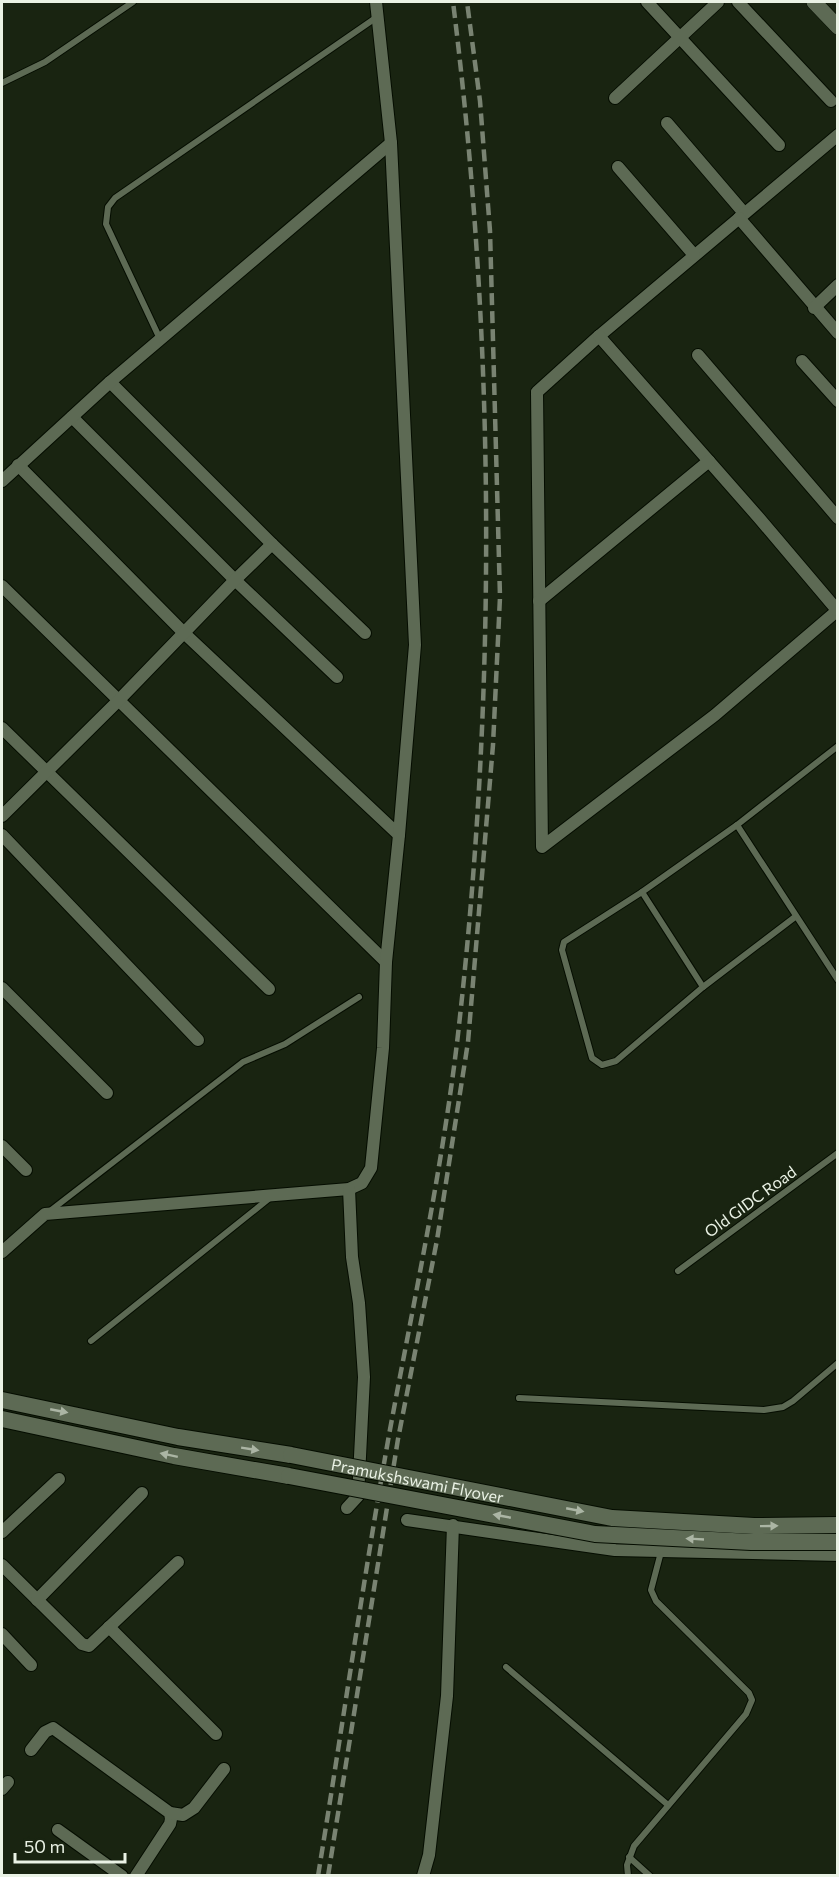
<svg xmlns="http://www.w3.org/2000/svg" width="839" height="1877" viewBox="0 0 839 1877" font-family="Commissioner,sans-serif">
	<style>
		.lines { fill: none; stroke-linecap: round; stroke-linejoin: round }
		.service-casing { stroke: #050d01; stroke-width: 8 }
		.minor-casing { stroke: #050d01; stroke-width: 14 }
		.tertiary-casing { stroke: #050d01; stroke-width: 16 }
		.secondary-casing { stroke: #050d01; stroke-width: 18 }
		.service { stroke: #5d6a54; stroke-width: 6 }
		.minor { stroke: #5d6a54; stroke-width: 12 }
		.tertiary { stroke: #5d6a54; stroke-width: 15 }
		.secondary { stroke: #5d6a54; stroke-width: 16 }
		.rail { stroke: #798372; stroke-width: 4.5; stroke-dasharray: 12 6; stroke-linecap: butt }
		.secondary-bridge-casing { stroke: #050d01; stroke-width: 18; stroke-linecap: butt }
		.secondary-bridge { stroke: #5d6a54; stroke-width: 16 }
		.oneway { fill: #abb5a4 }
		.labels { text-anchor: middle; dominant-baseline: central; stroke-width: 4.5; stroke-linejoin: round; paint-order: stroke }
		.street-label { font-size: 16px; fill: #eaf2e5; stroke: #192411 }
	</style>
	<rect width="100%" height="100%" fill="#192411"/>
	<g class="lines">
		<g class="service-casing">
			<g id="service">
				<path d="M 2,83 L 45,62 L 133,2"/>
				<path d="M 160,339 L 106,224 L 108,207 L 115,198 L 377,17"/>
				<path d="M 737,825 L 838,980"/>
				<path d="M 642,892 L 703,987"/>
				<path d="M 795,917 L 703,987 L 616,1061 L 602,1065 L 592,1058 L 562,950 L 564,942 L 642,892 L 737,825 L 838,746"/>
				<path d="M 50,1211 L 243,1062 L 285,1044 L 359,997"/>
				<path d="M 678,1271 L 838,1153"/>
				<path d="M 91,1341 L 271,1197"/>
				<path d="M 519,1398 L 764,1410 L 783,1407 L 793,1401 L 838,1363"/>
				<path d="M 506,1667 L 668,1805"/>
				<path d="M 629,1857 L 650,1876"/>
				<path d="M 628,1876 L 627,1865 L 634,1846 L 746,1714 L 752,1700 L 749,1693 L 656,1601 L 651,1590 L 661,1552"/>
			</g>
		</g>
		<g class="minor-casing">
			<g id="minor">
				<path d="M 647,2 L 779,145"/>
				<path d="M 738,2 L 831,101"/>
				<path d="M 615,98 L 718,2"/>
				<path d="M 667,123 L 744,213"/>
				<path d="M 838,135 L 599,336 L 537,392 L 542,847 L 715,715 L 838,610"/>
				<path d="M 618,167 L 694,255"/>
				<path d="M 739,218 L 838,333"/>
				<path d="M 814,308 L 838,285"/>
				<path d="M 599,336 L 759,518 L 837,610"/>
				<path d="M 698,355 L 838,518"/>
				<path d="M 802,361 L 838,401"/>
				<path d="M 110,382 L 272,544 L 365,633"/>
				<path d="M 72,417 L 235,580 L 337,677"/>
				<path d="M 18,465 L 184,633 L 399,835"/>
				<path d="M 2,481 L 110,382 L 391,143"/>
				<path d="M 2,586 L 386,962"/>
				<path d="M 539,601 L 709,461"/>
				<path d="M 2,728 L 269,989"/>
				<path d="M 2,816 L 118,701 L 235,580 L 272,544"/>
				<path d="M 2,835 L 198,1040"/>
				<path d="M 2,988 L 107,1093"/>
				<path d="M 2,1146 L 26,1170"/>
				<path d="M 2,1252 L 45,1214 L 349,1189 L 362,1183 L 371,1168 L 383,1048 L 386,962 L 399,835 L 415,645 L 391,143 L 376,2"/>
				<path d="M 347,1508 L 358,1496 L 364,1377 L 359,1303 L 352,1257 L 349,1189"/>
				<path d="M 407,1520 L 615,1550 L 838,1555"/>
				<path d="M 2,1532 L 59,1479"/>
				<path d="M 2,1565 L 82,1644 L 89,1646 L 178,1562"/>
				<path d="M 37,1600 L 142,1493"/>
				<path d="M 109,1627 L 216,1734"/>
				<path d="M 2,1634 L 31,1665"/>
				<path d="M 31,1750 L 45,1732 L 53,1728 L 170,1813 L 171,1819 L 170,1824 L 136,1876"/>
				<path d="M 2,1789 L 8,1782"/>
				<path d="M 170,1813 L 183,1815 L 194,1808 L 224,1769"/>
				<path d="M 58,1830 L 122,1876"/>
				<path d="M 423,1876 L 429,1855 L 447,1696 L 453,1525"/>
			</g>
		</g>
		<g class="tertiary-casing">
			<path id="tertiary" d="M 814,2 L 838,27"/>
		</g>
		<g class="secondary-casing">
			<g id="secondary">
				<path d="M 2,1400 L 178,1437 L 291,1455"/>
				<path d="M 2,1419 L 174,1456 L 289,1476"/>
			</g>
		</g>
		<use href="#service" class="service"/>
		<use href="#minor" class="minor"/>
		<use href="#tertiary" class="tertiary"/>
		<use href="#secondary" class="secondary"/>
		<g class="rail">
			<path d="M 318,1876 C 342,1729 363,1582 389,1435 C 413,1305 441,1175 457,1043 C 497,697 496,347 453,2"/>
			<path d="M 328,1876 L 398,1439 L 437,1240 L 468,1042 L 493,745 L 500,597 L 490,231 L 480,101 L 467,2"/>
		</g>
		<g class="secondary-bridge-casing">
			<g id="secondary-bridge">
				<path id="s1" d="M 291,1455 L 612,1518 L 754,1526 L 838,1525"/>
				<path d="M 289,1476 L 595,1534 L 751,1542 L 838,1542"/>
			</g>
		</g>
		<use href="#secondary-bridge" class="secondary-bridge"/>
	</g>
	<defs><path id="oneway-solid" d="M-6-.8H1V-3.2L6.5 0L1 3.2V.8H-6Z" transform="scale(1.5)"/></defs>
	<g class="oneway">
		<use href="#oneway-solid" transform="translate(59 1411) rotate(11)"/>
		<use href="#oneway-solid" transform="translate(250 1449) rotate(9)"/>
		<use href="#oneway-solid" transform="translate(169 1455) rotate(-168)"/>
		<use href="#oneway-solid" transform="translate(575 1510) rotate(11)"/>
		<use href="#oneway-solid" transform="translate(502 1516) rotate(-169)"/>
		<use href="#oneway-solid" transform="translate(769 1526) rotate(-1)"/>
		<use href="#oneway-solid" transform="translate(695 1539) rotate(-177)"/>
	</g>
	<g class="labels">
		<g class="street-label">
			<text transform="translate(750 1201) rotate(-36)">Old GIDC Road</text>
			<text stroke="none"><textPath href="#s1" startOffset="129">Pramukshswami Flyover</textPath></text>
		</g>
	</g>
	<rect width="839" height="1877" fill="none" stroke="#eaf2e5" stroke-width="6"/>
	<path d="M15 1853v9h110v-9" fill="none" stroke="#eaf2e5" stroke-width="3"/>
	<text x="24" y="1853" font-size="18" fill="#eaf2e5" stroke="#192411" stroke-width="4.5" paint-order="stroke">50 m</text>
</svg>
